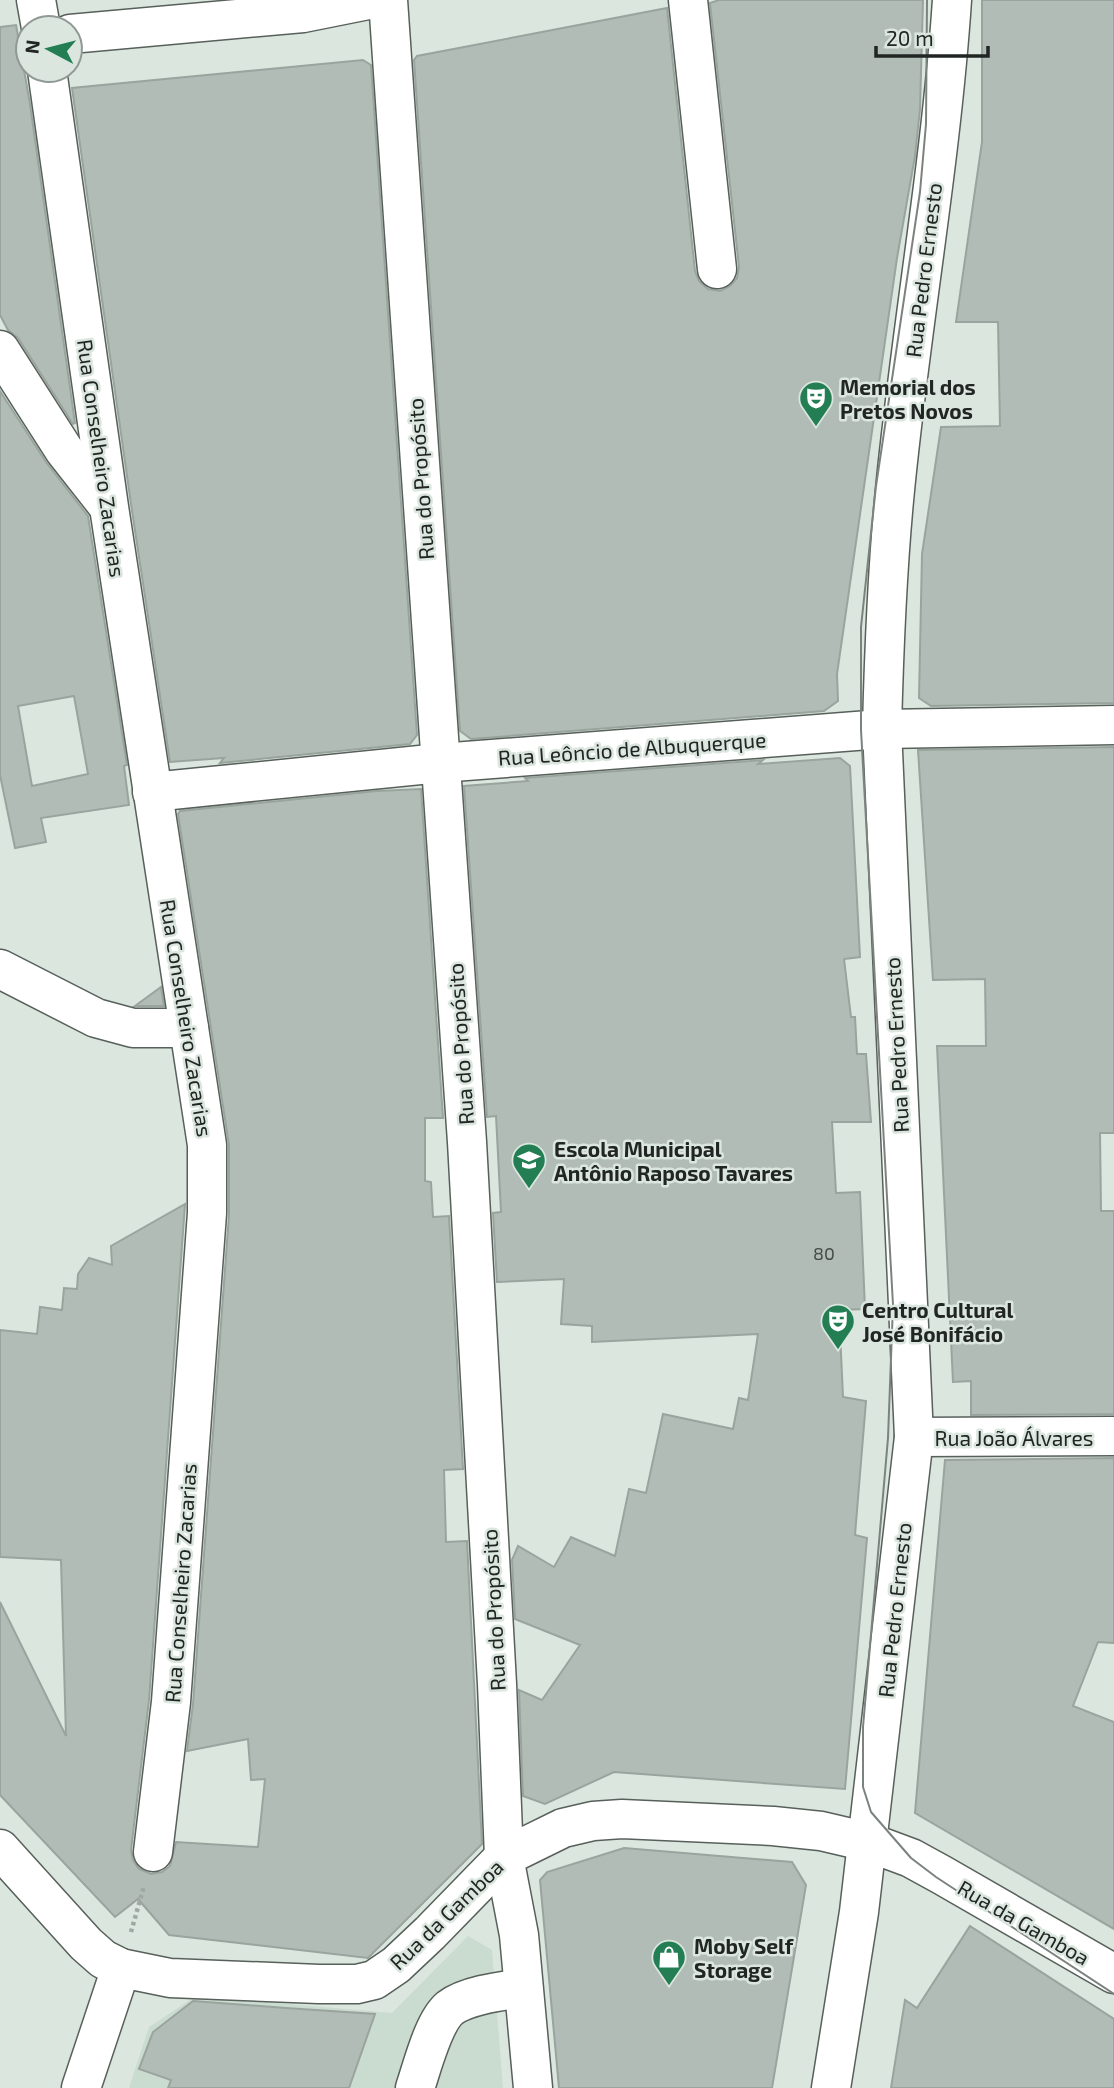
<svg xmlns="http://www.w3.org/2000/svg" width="1114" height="2088" viewBox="0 0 1114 2088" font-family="'Exo 2',sans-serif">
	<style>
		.built { fill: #cadbd0 }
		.building { fill: #b2bcb6; stroke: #9aa49e; stroke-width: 2; fill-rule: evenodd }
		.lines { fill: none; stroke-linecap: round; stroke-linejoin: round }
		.minor-casing { stroke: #57605a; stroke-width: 41 }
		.path { stroke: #9fa8a2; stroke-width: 4.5; stroke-dasharray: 3.5 3.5; stroke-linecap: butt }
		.minor { stroke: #fff; stroke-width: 38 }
		.tram { stroke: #7c837f; stroke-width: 2 }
		.labels { text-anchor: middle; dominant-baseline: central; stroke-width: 5; stroke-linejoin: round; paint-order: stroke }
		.number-label { font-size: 18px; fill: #454b48 }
		.street-label { font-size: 21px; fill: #212523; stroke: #dbe6df }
		.poi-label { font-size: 21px; font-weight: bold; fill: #212523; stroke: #dbe6df; text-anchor: start }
	</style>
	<rect width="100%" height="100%" fill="#dbe6df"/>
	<path class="built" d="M 468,1936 L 492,1950 L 503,2088 L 129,2088 L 149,2027 L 196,1996 L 392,2013 Z"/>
	<g class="building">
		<path d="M 719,0 L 923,0 L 920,109 L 915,156 L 897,258 L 837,674 L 838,701 L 824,711 L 471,739 L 460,731 L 414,60 L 417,56 L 667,8 L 695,271 L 699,281 L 708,289 L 720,291 L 730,286 L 737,278 L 739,267 L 710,3 Z"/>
		<path d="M 982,0 L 1114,0 L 1114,703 L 931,706 L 919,698 L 922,554 L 941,427 L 1000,426 L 998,322 L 956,322 L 982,142 Z"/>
		<path d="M 16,25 L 30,104 L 75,423 L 73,424 L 18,338 L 8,330 L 0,315 L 0,27 Z"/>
		<path d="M 363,60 L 371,65 L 417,735 L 410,744 L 220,763 L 224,758 L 170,762 L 131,504 L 72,88 Z"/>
		<path d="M 0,391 L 46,462 L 88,516 L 127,765 L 124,766 L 129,805 L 41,818 L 46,842 L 15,848 L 0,775 ZM 74,696 L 88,774 L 32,786 L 18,706 Z"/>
		<path d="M 1114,747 L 1114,1133 L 1100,1133 L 1101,1211 L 1114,1211 L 1114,1414 L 971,1415 L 971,1381 L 953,1382 L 937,1046 L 986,1046 L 985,979 L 933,980 L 918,750 Z"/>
		<path d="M 840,758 L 850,766 L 860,957 L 844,959 L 851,1017 L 855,1017 L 857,1054 L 866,1054 L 871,1122 L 832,1122 L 836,1193 L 860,1192 L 865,1309 L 839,1310 L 843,1397 L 866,1401 L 855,1535 L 867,1538 L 845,1789 L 614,1772 L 545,1804 L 523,1796 L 519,1690 L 542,1700 L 580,1645 L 515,1619 L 512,1560 L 518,1546 L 554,1567 L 571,1537 L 615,1556 L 629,1489 L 646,1493 L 663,1414 L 733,1429 L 739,1398 L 748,1400 L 758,1334 L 592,1342 L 592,1326 L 561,1324 L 564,1279 L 497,1282 L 493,1213 L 501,1212 L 496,1116 L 487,1117 L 464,786 L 528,781 L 525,778 L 763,760 L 758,764 Z"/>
		<path d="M 421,789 L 443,1118 L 425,1118 L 425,1181 L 431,1182 L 433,1217 L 449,1216 L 463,1469 L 444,1470 L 446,1542 L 467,1541 L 482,1844 L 368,1958 L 169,1935 L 138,1899 L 115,1917 L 0,1795 L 0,1602 L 66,1736 L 61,1560 L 0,1557 L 0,1330 L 37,1334 L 40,1307 L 62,1310 L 64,1288 L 77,1289 L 78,1274 L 89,1258 L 112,1265 L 111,1246 L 185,1204 L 149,1700 L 131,1850 L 133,1860 L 139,1869 L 151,1874 L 162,1872 L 170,1866 L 176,1842 L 258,1847 L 265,1779 L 251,1780 L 248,1739 L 187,1751 L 193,1704 L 229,1215 L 229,1145 L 178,814 L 180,811 L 377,791 Z"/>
		<path d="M 161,987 L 164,1006 L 135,1006 Z"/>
		<path d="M 1114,1458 L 1114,1643 L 1098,1642 L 1073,1706 L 1114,1722 L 1114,1929 L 915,1813 L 945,1460 Z"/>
		<path d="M 624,1848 L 792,1862 L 806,1885 L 772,2088 L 559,2088 L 540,1880 L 547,1872 Z"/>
		<path d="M 970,1926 L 1114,2019 L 1114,2088 L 891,2088 L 905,2000 L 917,2008 Z"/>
		<path d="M 193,2001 L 286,2008 L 375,2014 L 349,2088 L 168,2088 L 171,2080 L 139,2069 L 153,2032 Z"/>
	</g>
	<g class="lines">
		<g class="minor-casing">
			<g id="minor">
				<path d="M 36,0 L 41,28"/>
				<path d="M 388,0 L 467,1142 L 497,1684 L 504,1857 L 519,1935 L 533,2088"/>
				<path d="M 688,0 L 717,269"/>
				<path d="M 70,34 L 303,13 L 368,0"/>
				<path d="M 47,70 L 109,507 L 207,1145 L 207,1213 L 171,1702 L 153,1852"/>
				<path d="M 0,350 L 64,450 L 108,506"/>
				<path d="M 152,792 L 440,763 L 882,729 L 1114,725"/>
				<path d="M 0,969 L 96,1018 L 133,1028 L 189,1028"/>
				<path d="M 914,1437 L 1114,1436"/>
				<path d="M 0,1849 L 86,1944 L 103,1959 L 121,1968 L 170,1978 L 319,1984 L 357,1984 L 374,1980 L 396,1965 L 430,1933 L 504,1857 L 563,1828 L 593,1821 L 622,1819 L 773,1826 L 821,1831 L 868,1842 L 911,1858 L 942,1875 L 1114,1974"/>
				<path d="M 81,2088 L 121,1968"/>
				<path d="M 415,2088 C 422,2068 433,2022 450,2008 C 467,1995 502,1991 523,1988"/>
				<path d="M 831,2088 L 859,1912 L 914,1437 L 882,729 C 884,649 887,570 895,490 C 911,326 941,164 952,0"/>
			</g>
		</g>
		<path class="path" d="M 131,1932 L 144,1886"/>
		<use href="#minor" class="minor"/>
		<path class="tram" d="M 927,0 L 926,124 L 920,192 L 876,486 L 861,627 L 861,730 L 893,1305 L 888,1438 L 863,1727 L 863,1787 L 871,1812 L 911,1858 L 936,1877 L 1114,1994"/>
	</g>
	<defs>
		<g id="theatre-pin" transform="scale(1.75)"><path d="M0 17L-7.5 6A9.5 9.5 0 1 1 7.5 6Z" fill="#237e53" stroke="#dbe6df"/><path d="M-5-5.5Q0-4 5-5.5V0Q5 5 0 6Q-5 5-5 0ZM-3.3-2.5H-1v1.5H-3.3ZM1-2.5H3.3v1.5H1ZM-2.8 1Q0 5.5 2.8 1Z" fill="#fff"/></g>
		<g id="school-pin" transform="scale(1.75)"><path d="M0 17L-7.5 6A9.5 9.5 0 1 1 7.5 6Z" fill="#237e53" stroke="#dbe6df"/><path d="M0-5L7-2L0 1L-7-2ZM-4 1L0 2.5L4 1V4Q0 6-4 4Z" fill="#fff"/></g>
		<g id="shop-pin" transform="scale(1.75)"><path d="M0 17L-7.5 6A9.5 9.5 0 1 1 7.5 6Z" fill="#237e53" stroke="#dbe6df"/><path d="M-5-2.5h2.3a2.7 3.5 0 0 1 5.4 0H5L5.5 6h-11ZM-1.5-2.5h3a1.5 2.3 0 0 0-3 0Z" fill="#fff"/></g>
	</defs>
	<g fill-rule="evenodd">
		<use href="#theatre-pin" x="816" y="398"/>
		<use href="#school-pin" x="529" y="1160"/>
		<use href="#theatre-pin" x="838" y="1321"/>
		<use href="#shop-pin" x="669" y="1957"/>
	</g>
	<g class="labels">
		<g class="number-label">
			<text x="824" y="1253">80</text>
		</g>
		<g class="street-label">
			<text transform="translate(923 270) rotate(-83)">Rua Pedro Ernesto</text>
			<text transform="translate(102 458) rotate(82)">Rua Conselheiro Zacarias</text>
			<text transform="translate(420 479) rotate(-94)">Rua do Propósito</text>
			<text transform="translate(632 748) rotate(-4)">Rua Leôncio de Albuquerque</text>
			<text transform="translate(187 1018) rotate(81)">Rua Conselheiro Zacarias</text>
			<text transform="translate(460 1044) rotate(-94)">Rua do Propósito</text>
			<text transform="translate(896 1045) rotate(-93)">Rua Pedro Ernesto</text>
			<text x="1014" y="1437">Rua João Álvares</text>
			<text transform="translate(180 1583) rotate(-86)">Rua Conselheiro Zacarias</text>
			<text transform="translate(493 1610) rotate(-93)">Rua do Propósito</text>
			<text transform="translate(894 1610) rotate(-84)">Rua Pedro Ernesto</text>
			<text transform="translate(446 1914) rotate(-44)">Rua da Gamboa</text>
			<text transform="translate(1024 1922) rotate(30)">Rua da Gamboa</text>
		</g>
		<g class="poi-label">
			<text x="840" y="386">Memorial dos<tspan x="840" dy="24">Pretos Novos</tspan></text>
			<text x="554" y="1148">Escola Municipal<tspan x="554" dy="24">Antônio Raposo Tavares</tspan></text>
			<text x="862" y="1309">Centro Cultural<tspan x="862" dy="24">José Bonifácio</tspan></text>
			<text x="694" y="1945">Moby Self<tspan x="694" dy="24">Storage</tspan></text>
		</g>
	</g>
	<g transform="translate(49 49) rotate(277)"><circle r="33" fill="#dbe6df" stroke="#919994" stroke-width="2"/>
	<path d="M0-5L12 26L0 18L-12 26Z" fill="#237e53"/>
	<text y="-10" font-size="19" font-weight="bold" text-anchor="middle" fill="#212523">N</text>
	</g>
	<path d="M876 46v10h112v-10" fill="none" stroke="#212523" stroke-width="3.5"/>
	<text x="886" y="46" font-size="21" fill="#212523" stroke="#dbe6df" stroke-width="5" paint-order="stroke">20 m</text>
</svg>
